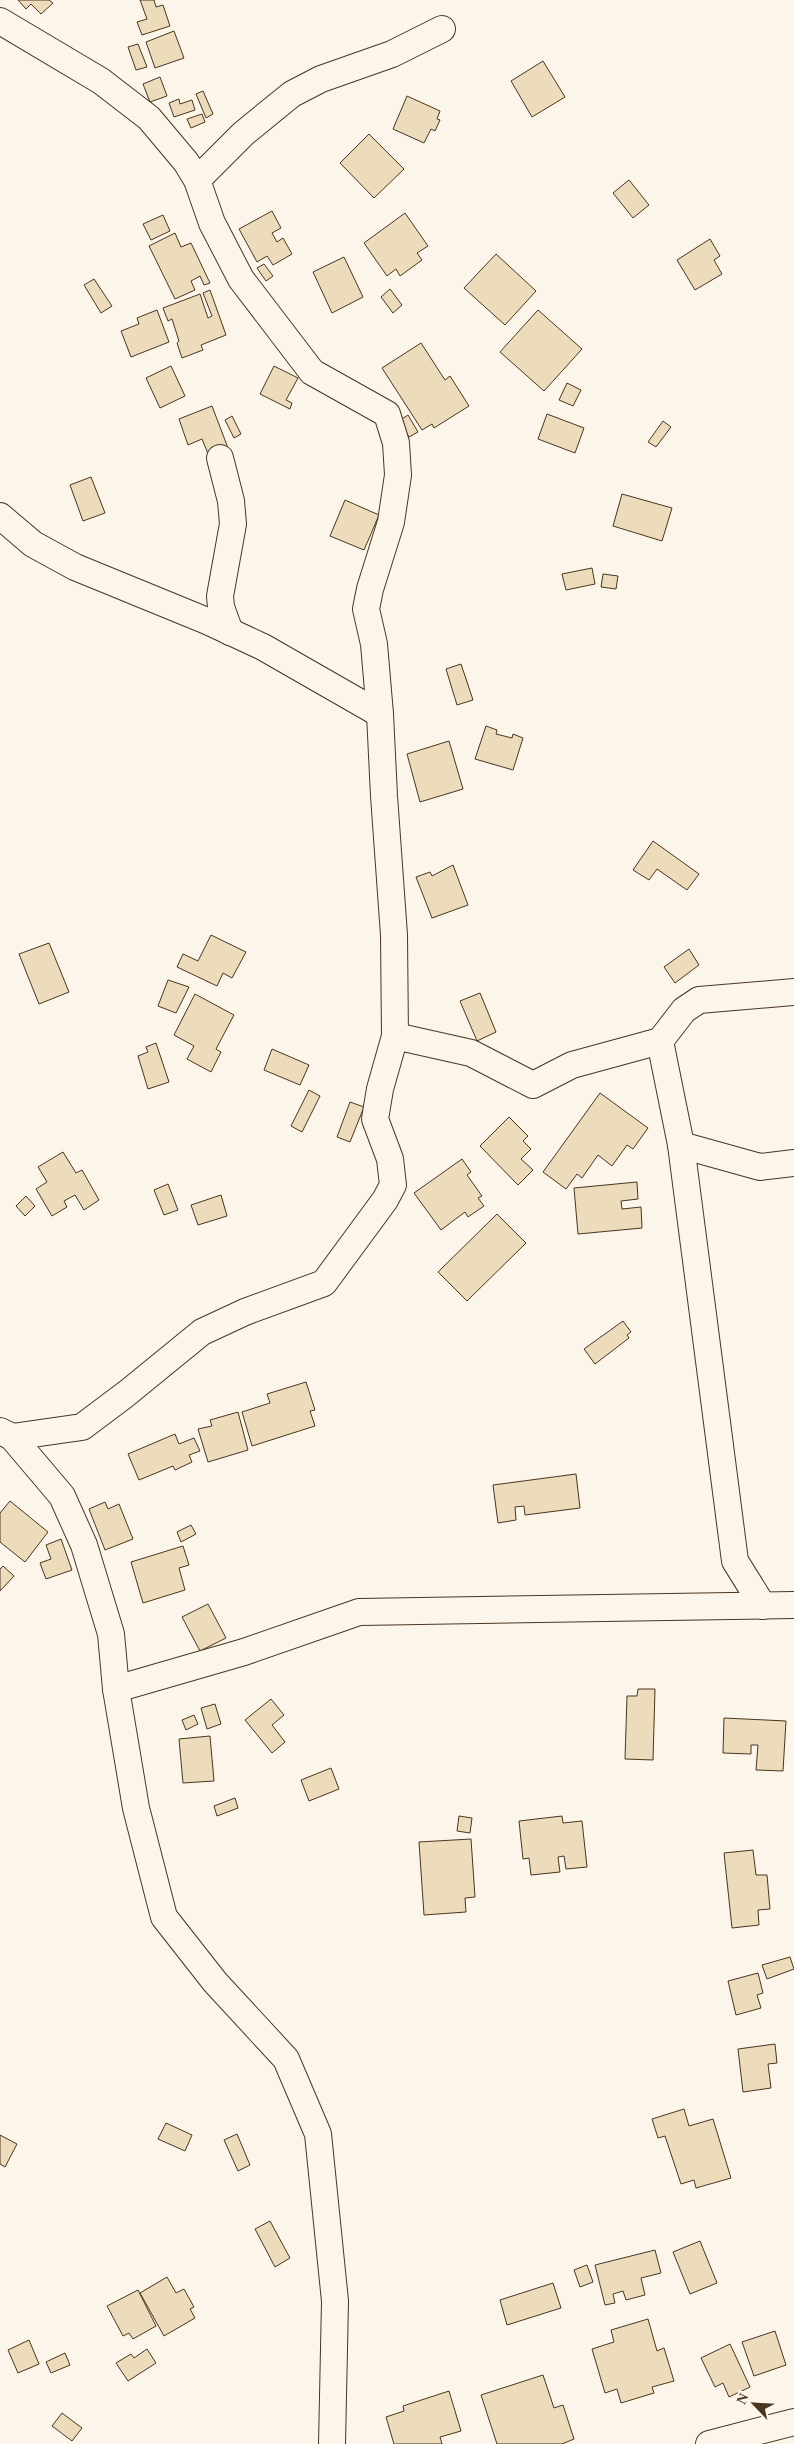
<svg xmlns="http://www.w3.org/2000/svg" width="794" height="2444" viewBox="0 0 794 2444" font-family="Georgia,serif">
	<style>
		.building { fill: #ecdcbc; stroke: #4a3520 }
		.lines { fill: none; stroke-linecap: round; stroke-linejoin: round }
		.minor-casing { stroke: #4a3520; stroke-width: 28 }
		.minor { stroke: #fbf6e9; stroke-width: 26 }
	</style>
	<rect width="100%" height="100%" fill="#fbf6e9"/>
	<g class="building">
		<path d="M 18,0 L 49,0 L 53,3 L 41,14 L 31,4 L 26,9 Z"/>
		<path d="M 140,0 L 154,0 L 156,7 L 163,5 L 170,26 L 142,35 L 137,22 L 147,19 Z"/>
		<path d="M 174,31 L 184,58 L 155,68 L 146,42 Z"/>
		<path d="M 138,44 L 147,67 L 136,70 L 128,47 Z"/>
		<path d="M 543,61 L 565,97 L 532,117 L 511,81 Z"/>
		<path d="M 160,77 L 167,96 L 150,102 L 143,84 Z"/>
		<path d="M 203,91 L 213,114 L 206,118 L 196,94 Z"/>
		<path d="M 407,96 L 440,111 L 437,119 L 440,120 L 435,131 L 431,129 L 424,143 L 393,129 Z"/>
		<path d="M 179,99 L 180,104 L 192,100 L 195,110 L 174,117 L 169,103 Z"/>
		<path d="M 202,114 L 205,122 L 191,128 L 187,119 Z"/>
		<path d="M 369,134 L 404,169 L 374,198 L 340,163 Z"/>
		<path d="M 629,180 L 649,205 L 633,218 L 613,193 Z"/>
		<path d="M 272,211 L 281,228 L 272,233 L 277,242 L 283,238 L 292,254 L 273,265 L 267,256 L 257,262 L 239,229 Z"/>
		<path d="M 405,213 L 428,246 L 417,253 L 422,260 L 400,276 L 396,269 L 387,276 L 364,243 Z"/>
		<path d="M 163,215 L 170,231 L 151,240 L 143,224 Z"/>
		<path d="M 175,233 L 181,247 L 191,243 L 210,283 L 204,285 L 200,276 L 191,281 L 195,290 L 175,299 L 149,246 Z"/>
		<path d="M 710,239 L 720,256 L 714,260 L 722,274 L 695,290 L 677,260 Z"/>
		<path d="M 496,254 L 536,291 L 505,325 L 464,288 Z"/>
		<path d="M 344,257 L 363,297 L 332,313 L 313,272 Z"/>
		<path d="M 264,264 L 273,276 L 266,281 L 257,268 Z"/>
		<path d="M 94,279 L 112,306 L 101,313 L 84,285 Z"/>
		<path d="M 390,289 L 402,305 L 393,313 L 381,297 Z"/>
		<path d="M 210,290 L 226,335 L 201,345 L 203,350 L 182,358 L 177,343 L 179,341 L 172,319 L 168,321 L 163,308 L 200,294 L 208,318 L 212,316 L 203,293 Z"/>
		<path d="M 157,310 L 169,342 L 131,357 L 121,331 L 139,324 L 137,318 Z"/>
		<path d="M 538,310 L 582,349 L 544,391 L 500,352 Z"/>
		<path d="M 421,343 L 445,380 L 450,376 L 469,406 L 434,428 L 432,424 L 422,430 L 382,368 Z"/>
		<path d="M 171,366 L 185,396 L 160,408 L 146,378 Z"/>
		<path d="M 274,366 L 298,378 L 286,400 L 292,403 L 290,409 L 260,394 Z"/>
		<path d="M 567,383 L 581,390 L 573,406 L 559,400 Z"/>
		<path d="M 212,406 L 228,448 L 209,456 L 202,439 L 188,445 L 179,419 Z"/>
		<path d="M 547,414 L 584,428 L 575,453 L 538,439 Z"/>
		<path d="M 408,415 L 418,432 L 409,437 L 399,421 Z"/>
		<path d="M 232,416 L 241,434 L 234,438 L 225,420 Z"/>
		<path d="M 663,421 L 671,427 L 656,447 L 648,442 Z"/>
		<path d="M 91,477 L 105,513 L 83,521 L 70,485 Z"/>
		<path d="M 622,494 L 672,508 L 662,541 L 613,526 Z"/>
		<path d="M 345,500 L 379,515 L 364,550 L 330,536 Z"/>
		<path d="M 592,568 L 595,584 L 566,590 L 562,574 Z"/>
		<path d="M 603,574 L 618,576 L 616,589 L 601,587 Z"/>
		<path d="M 461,664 L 473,700 L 457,705 L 446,669 Z"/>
		<path d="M 486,726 L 497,730 L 496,734 L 512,738 L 513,734 L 523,738 L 513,770 L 475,759 Z"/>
		<path d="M 449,741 L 463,789 L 420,802 L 407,754 Z"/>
		<path d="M 653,841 L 699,874 L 687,890 L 657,869 L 649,880 L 633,870 Z"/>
		<path d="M 453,865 L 468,905 L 432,918 L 416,877 L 430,872 L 432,876 Z"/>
		<path d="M 211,935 L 246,952 L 232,978 L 223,973 L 217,986 L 177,967 L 183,954 L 198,961 Z"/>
		<path d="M 49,943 L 69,992 L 39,1004 L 19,954 Z"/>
		<path d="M 689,949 L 699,965 L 675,983 L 664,967 Z"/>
		<path d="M 168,980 L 189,987 L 176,1013 L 158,1006 Z"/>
		<path d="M 480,993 L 496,1032 L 477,1041 L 460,1001 Z"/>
		<path d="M 195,994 L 234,1015 L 216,1049 L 221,1052 L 211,1072 L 187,1059 L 194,1046 L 174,1035 Z"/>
		<path d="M 156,1043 L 169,1082 L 148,1089 L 138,1056 L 148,1052 L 146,1047 Z"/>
		<path d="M 272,1049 L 309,1065 L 300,1085 L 264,1070 Z"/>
		<path d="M 309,1090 L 320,1096 L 302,1132 L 291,1126 Z"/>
		<path d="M 600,1093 L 648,1128 L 633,1149 L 627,1145 L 612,1166 L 598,1155 L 582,1178 L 577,1174 L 566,1189 L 543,1172 Z"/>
		<path d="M 350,1102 L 364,1107 L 350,1142 L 337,1137 Z"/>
		<path d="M 509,1117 L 528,1136 L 523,1141 L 531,1149 L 521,1159 L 533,1170 L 518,1185 L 480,1146 Z"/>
		<path d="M 63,1152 L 76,1173 L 82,1170 L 99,1200 L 84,1210 L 75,1195 L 64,1201 L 67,1207 L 52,1216 L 36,1189 L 47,1182 L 38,1167 Z"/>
		<path d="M 462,1159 L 471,1172 L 467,1175 L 482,1196 L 478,1198 L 484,1206 L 468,1217 L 465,1212 L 441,1230 L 414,1193 Z"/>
		<path d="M 637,1182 L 638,1199 L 621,1201 L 622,1209 L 641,1207 L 642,1228 L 578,1234 L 574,1188 Z"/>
		<path d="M 168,1184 L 178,1210 L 164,1215 L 154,1190 Z"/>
		<path d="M 221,1195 L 227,1216 L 198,1225 L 191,1205 Z"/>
		<path d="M 26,1196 L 35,1206 L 25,1216 L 16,1206 Z"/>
		<path d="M 497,1214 L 526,1243 L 467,1301 L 438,1272 Z"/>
		<path d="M 623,1321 L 631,1332 L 627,1335 L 629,1338 L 595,1364 L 584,1349 Z"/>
		<path d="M 306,1382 L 315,1410 L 310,1411 L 315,1426 L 252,1446 L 242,1412 L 270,1403 L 267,1394 Z"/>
		<path d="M 238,1412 L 248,1450 L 208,1462 L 198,1429 L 212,1426 L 210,1420 Z"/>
		<path d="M 175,1434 L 179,1444 L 194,1438 L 200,1451 L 189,1455 L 192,1462 L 175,1470 L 173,1466 L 139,1480 L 128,1454 Z"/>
		<path d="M 576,1474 L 580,1508 L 525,1515 L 524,1506 L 515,1507 L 516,1520 L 498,1523 L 493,1485 Z"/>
		<path d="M 10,1501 L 48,1532 L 25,1562 L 0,1542 L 0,1513 Z"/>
		<path d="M 105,1502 L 108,1509 L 119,1504 L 133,1539 L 105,1550 L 89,1509 Z"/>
		<path d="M 191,1525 L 196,1534 L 181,1542 L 177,1532 Z"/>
		<path d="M 61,1539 L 72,1570 L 46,1579 L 40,1563 L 51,1559 L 46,1545 Z"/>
		<path d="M 183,1546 L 189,1565 L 179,1568 L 185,1590 L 143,1603 L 131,1562 Z"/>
		<path d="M 3,1566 L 14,1576 L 0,1591 L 0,1569 Z"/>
		<path d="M 208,1604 L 226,1638 L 200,1651 L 182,1617 Z"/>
		<path d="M 638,1689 L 655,1689 L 653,1760 L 625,1759 L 627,1696 L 637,1696 Z"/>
		<path d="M 271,1699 L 284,1715 L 272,1725 L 285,1742 L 272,1753 L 245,1720 Z"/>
		<path d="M 215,1704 L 221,1724 L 207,1729 L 201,1708 Z"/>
		<path d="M 194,1715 L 198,1724 L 186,1730 L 182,1720 Z"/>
		<path d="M 724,1718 L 786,1721 L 783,1771 L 756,1770 L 758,1745 L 751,1745 L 751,1754 L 723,1753 Z"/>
		<path d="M 210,1736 L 214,1781 L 183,1783 L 179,1739 Z"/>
		<path d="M 331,1768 L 339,1789 L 309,1801 L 301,1780 Z"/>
		<path d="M 235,1798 L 238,1808 L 217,1816 L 214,1806 Z"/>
		<path d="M 459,1816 L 472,1818 L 470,1833 L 457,1831 Z"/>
		<path d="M 562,1816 L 563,1823 L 582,1821 L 587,1867 L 566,1869 L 564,1856 L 558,1857 L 560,1872 L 531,1875 L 529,1858 L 523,1859 L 519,1821 Z"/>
		<path d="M 471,1839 L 475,1897 L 465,1898 L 466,1912 L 424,1915 L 419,1842 Z"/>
		<path d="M 753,1850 L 756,1875 L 767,1875 L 770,1909 L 758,1910 L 759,1925 L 732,1928 L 724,1853 Z"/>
		<path d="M 790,1957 L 794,1969 L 767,1979 L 762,1965 Z"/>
		<path d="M 758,1973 L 763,1993 L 757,1995 L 761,2008 L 736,2015 L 728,1981 Z"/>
		<path d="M 775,2044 L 777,2063 L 768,2064 L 771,2088 L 743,2092 L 738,2049 Z"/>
		<path d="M 684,2109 L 689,2126 L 713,2119 L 731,2178 L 696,2188 L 694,2180 L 681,2184 L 665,2136 L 658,2138 L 652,2119 Z"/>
		<path d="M 166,2123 L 192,2135 L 185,2151 L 158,2139 Z"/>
		<path d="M 237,2134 L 250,2165 L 238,2171 L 224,2140 Z"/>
		<path d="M 0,2135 L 17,2144 L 5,2167 L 0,2164 Z"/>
		<path d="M 270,2221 L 290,2258 L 275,2267 L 255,2229 Z"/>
		<path d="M 700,2241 L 717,2283 L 690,2294 L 673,2252 Z"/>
		<path d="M 655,2250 L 661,2273 L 641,2278 L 645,2295 L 626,2300 L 623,2291 L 613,2294 L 615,2303 L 605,2305 L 595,2265 Z"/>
		<path d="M 587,2265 L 593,2282 L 580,2287 L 574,2270 Z"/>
		<path d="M 167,2277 L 176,2293 L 184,2289 L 194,2307 L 190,2309 L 195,2318 L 164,2336 L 140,2293 Z"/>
		<path d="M 553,2283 L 561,2308 L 507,2325 L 500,2300 Z"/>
		<path d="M 138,2290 L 156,2326 L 133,2339 L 129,2333 L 123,2336 L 107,2306 Z"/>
		<path d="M 648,2319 L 657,2351 L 664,2348 L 674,2381 L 652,2387 L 654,2393 L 621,2403 L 617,2389 L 605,2393 L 592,2349 L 614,2342 L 611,2330 Z"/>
		<path d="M 775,2331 L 786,2365 L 754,2376 L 742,2342 Z"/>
		<path d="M 29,2340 L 39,2364 L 18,2373 L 8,2350 Z"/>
		<path d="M 730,2344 L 750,2387 L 729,2397 L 723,2383 L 715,2387 L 701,2358 Z"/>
		<path d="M 147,2349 L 156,2363 L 128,2381 L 116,2363 L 131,2354 L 134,2358 Z"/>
		<path d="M 65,2353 L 70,2365 L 51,2373 L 46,2362 Z"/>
		<path d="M 543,2375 L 554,2408 L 563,2405 L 574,2439 L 562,2444 L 497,2444 L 481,2395 Z"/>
		<path d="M 449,2391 L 461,2431 L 440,2437 L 442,2444 L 394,2444 L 386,2417 L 404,2411 L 403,2406 Z"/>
		<path d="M 62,2413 L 82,2428 L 72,2441 L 52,2426 Z"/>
	</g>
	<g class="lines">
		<g class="minor-casing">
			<g id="minor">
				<path d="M 0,21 L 101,81 L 149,118 L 186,162 L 197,180 L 212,223 L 241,279 L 312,372 L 387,414 L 396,443 L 398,475 L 391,522 L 370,589 L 366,609 L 374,644 L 380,714 L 384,796 L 394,935 L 395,1036 L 380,1089 L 375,1119 L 390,1159 L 393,1185 L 385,1200 L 324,1283 L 245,1312 L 202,1332 L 126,1394 L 82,1427 L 12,1437"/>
				<path d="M 197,180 L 244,133 L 292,94 L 321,79 L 392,54 L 442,29"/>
				<path d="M 220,458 L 231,501 L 233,524 L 220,596 L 221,607 L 230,632"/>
				<path d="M 0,516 L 33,544 L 75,567 L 207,621 L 263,647 L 380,714"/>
				<path d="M 395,1036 L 471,1053 L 533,1085 L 572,1065 L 660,1041 L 681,1145 L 760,1167 L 794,1163"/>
				<path d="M 660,1041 L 684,1010 L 699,1000 L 794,992"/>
				<path d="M 681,1145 L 735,1561 L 763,1606"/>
				<path d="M 0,1431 L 12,1437 L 62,1496 L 84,1545 L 111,1634 L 116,1689 L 136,1808 L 164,1917 L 215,1982 L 286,2059 L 318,2134 L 335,2301 L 332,2444"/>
				<path d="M 116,1689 L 244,1652 L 359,1612 L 794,1605"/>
				<path d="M 709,2444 L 794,2422"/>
			</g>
		</g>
		<use href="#minor" class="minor"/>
	</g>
	<g transform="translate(754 2404) rotate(295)" stroke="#fbf6e9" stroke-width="4" paint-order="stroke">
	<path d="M0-4L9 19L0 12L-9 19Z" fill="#4a3520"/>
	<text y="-8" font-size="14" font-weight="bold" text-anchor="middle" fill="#4a3520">N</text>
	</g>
</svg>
